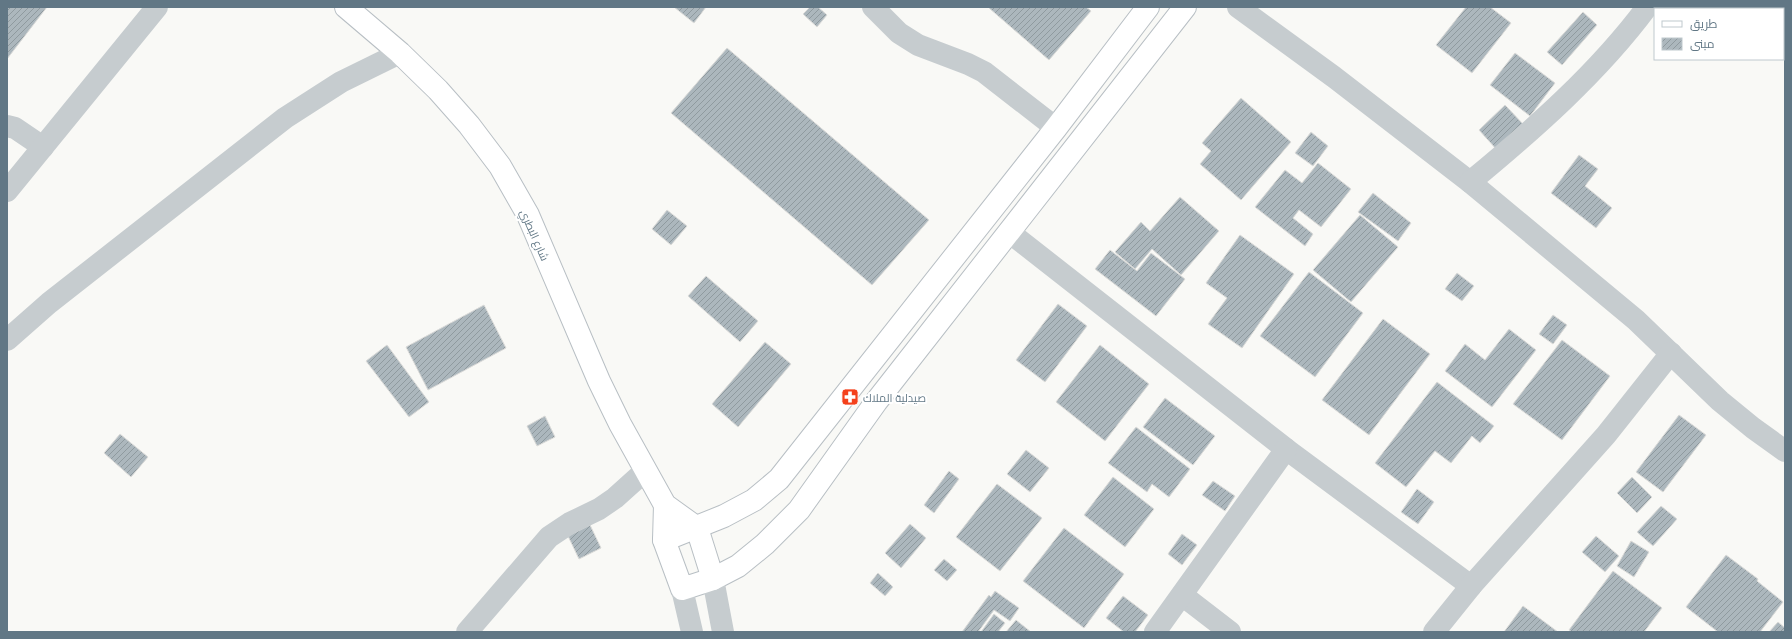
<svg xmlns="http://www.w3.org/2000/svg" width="1792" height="639" viewBox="0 0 1792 639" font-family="Lato,Cairo,sans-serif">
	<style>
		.building { fill: url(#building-hatch); stroke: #dbdbd9 }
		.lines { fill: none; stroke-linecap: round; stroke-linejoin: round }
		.secondary-casing { stroke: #b8bfc4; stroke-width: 24 }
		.minor { stroke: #c6cccf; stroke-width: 22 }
		.tertiary { stroke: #c6cccf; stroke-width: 22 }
		.secondary { stroke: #fff; stroke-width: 22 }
		.labels { text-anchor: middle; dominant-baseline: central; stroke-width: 4; stroke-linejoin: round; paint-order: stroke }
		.street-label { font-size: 11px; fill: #617785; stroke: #fff }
		.poi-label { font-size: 11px; fill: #617785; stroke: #fff; text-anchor: start }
	</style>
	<defs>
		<pattern id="building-hatch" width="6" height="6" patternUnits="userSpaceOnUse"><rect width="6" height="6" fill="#acb7bd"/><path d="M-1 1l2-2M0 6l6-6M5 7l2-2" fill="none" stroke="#8f9a9f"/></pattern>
	</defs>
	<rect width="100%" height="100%" fill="#f9f9f6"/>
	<g class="building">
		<path d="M 7,7 L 47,7 L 7,59 Z"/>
		<path d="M 674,7 L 706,7 L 694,23 Z"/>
		<path d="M 810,7 L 818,7 L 827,15 L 817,27 L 803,14 Z"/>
		<path d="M 990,7 L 1086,7 L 1091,11 L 1049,60 L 989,8 Z"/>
		<path d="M 1466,7 L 1490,7 L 1511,23 L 1472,73 L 1436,45 Z"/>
		<path d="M 1583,12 L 1597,25 L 1562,65 L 1547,52 Z"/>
		<path d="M 727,48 L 929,220 L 872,285 L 671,113 Z"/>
		<path d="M 1515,53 L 1555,83 L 1530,116 L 1490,85 Z"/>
		<path d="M 1241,98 L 1291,142 L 1241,200 L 1200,164 L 1211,151 L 1202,143 Z"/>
		<path d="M 1505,105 L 1523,124 L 1497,150 L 1479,130 Z"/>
		<path d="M 1311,132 L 1328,146 L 1313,166 L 1295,153 Z"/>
		<path d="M 1579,155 L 1598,169 L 1585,186 L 1612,208 L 1596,228 L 1551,193 Z"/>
		<path d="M 1318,163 L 1351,189 L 1321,227 L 1299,210 L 1293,218 L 1313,234 L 1305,246 L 1255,207 L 1285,170 L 1302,183 Z"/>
		<path d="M 1373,193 L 1411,223 L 1398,241 L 1358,212 Z"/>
		<path d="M 1180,197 L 1219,231 L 1181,275 L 1152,249 L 1135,269 L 1115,252 L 1141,222 L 1150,231 Z"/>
		<path d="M 667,210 L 687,226 L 671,245 L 652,229 Z"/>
		<path d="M 1360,215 L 1398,247 L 1351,302 L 1313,270 Z"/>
		<path d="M 1240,235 L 1294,274 L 1242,348 L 1208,324 L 1227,298 L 1206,283 Z"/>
		<path d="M 1110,250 L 1137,271 L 1151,253 L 1185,279 L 1156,316 L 1095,269 Z"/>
		<path d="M 1309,272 L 1363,313 L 1315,377 L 1260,336 Z"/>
		<path d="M 1457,273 L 1474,286 L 1462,301 L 1445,289 Z"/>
		<path d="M 706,276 L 758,321 L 740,342 L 688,296 Z"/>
		<path d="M 1058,304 L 1087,326 L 1045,382 L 1016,360 Z"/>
		<path d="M 484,305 L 506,348 L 428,390 L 406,347 Z"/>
		<path d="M 1553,315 L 1567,325 L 1553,344 L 1539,334 Z"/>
		<path d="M 1383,319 L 1430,354 L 1369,435 L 1322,400 Z"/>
		<path d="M 1509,329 L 1536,350 L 1492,407 L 1445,371 L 1465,344 L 1485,360 Z"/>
		<path d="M 1562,340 L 1610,376 L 1562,440 L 1513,404 Z"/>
		<path d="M 765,342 L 791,364 L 738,427 L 712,404 Z"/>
		<path d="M 387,345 L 429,402 L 409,417 L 366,361 Z"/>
		<path d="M 1100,345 L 1149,384 L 1105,441 L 1056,402 Z"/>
		<path d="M 1437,382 L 1494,426 L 1480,443 L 1472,436 L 1451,463 L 1435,451 L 1406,487 L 1375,463 Z"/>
		<path d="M 1165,398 L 1215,436 L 1193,465 L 1143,427 Z"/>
		<path d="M 1679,415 L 1706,435 L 1663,492 L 1636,472 Z"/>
		<path d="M 545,416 L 555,437 L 537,446 L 527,426 Z"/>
		<path d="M 1136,427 L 1190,469 L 1169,497 L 1152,484 L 1147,492 L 1108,463 Z"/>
		<path d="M 120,434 L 148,457 L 131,477 L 104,453 Z"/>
		<path d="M 1026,450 L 1049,468 L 1030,492 L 1007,474 Z"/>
		<path d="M 949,471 L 959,479 L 934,513 L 924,505 Z"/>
		<path d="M 1113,477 L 1154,509 L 1125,547 L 1084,515 Z"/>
		<path d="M 1632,477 L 1652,497 L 1637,513 L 1617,493 Z"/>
		<path d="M 1213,481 L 1235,496 L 1225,511 L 1202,495 Z"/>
		<path d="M 997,484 L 1042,518 L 1000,571 L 956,537 Z"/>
		<path d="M 1417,489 L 1434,502 L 1418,524 L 1401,512 Z"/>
		<path d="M 1661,506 L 1677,519 L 1653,546 L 1637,532 Z"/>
		<path d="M 910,524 L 926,538 L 901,568 L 885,553 Z"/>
		<path d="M 590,525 L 601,548 L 579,559 L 568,536 Z"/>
		<path d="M 1064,528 L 1124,574 L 1084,628 L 1023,581 Z"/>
		<path d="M 1182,534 L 1197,545 L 1182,565 L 1168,554 Z"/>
		<path d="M 1596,536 L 1619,556 L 1605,572 L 1582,552 Z"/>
		<path d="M 1631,541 L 1649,552 L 1634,577 L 1617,566 Z"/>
		<path d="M 1726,555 L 1758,579 L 1757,581 L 1783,602 L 1760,632 L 1718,632 L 1686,607 Z"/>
		<path d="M 944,559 L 957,570 L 947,581 L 934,570 Z"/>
		<path d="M 1613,571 L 1662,608 L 1644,632 L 1572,632 L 1569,630 Z"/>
		<path d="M 878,573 L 893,587 L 885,596 L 870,583 Z"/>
		<path d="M 995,591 L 1019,608 L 1010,621 L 994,610 L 978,632 L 962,632 L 989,595 L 991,597 Z"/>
		<path d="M 1123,596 L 1148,615 L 1135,632 L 1124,632 L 1106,618 Z"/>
		<path d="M 1523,606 L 1558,632 L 1504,632 Z"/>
		<path d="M 994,614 L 1005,623 L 998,632 L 981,632 Z"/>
		<path d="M 1016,620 L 1031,632 L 1006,632 Z"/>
		<path d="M 1778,622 L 1785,628 L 1785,632 L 1769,632 Z"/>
	</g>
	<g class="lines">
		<g class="secondary-casing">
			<g id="secondary">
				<path d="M 346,7 L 400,53 L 438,90 L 469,125 L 500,166 L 528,215 L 599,381 L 620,424 L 665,505 L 697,528 L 713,579"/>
				<path d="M 665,505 L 664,540 L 682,589 L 713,579 L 738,566 L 765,544 L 799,510 L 876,402 L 1185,7"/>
				<path d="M 664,540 L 724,516 L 754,500 L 779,479 L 1056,128 L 1148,7"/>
			</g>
		</g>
		<g class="minor">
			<path d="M 873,7 L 899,33 L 918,45 L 968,64 L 984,72 L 1056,128"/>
			<path d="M 1238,7 L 1334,77 L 1470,182 L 1636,320 L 1720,401 L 1753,428 L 1785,451"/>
			<path d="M 1765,7 L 1767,9"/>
			<path d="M 1783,22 L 1785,24"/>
			<path d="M 7,126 L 15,128 L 43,147"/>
			<path d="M 1470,182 C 1533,130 1598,73 1647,7"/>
			<path d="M 1009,232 L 1286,449 L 1471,586"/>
			<path d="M 7,340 L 49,303 L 285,118 L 341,82 L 400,53"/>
			<path d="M 1182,595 L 1230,632"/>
			<path d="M 467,632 L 549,537 L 570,523 L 599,509 L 615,498 L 645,471"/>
			<path d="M 1155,632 L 1286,449"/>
			<path d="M 1434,632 L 1471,586 L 1606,435 L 1671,353"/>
		</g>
		<g class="tertiary">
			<path d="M 7,191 L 157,7"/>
			<path d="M 713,579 L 723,632"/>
			<path d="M 682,589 L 692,632"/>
		</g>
		<use href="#secondary" class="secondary"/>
	</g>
	<defs>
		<g id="pharmacy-square" transform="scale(0.9)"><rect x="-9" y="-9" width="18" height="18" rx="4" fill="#f4401b" stroke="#fff"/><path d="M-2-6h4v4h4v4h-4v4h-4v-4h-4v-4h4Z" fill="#fff"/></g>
	</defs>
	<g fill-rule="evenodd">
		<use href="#pharmacy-square" x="850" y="397"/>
	</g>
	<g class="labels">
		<g class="street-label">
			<text transform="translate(535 235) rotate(66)">شارع البطري</text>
		</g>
		<g class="poi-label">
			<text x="863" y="397">صيدلية الملاك</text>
		</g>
	</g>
	<rect width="1792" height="639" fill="none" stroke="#617785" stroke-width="16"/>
	<rect x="1654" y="8" width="130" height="52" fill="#ffffff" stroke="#c0c9ce"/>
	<rect x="1662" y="21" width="20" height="6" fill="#ffffff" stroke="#c0c9ce"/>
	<text x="1690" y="28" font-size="12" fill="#617785">طريق</text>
	<rect x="1662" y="38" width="20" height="12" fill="url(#building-hatch)" stroke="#c0c9ce"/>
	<text x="1690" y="48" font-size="12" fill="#617785">مبنى</text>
</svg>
